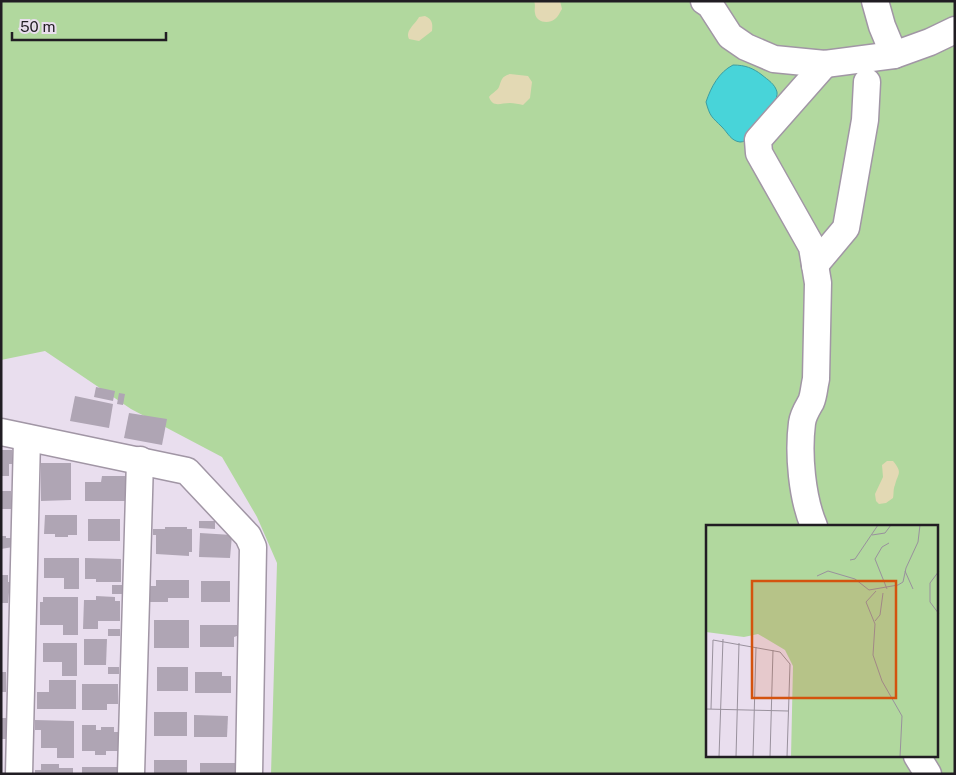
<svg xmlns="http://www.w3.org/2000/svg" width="956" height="775" viewBox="0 0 956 775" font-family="'Public Sans',sans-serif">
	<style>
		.green { fill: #b1d89e; fill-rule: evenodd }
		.sand { fill: #e3d9b4 }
		.water { fill: #48d4d9; stroke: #3c9da2 }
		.building { fill: #afa5b4 }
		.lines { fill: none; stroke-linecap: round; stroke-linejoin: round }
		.minor-casing { stroke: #a196a5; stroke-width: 29 }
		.minor { stroke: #fff; stroke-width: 26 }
		.inset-road { fill: none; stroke: #99919d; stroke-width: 1 }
		.view { fill: #d4530e; fill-opacity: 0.15; stroke: #d4530e; stroke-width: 2.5 }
		.inset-edge { fill: none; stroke: #211d23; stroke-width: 2.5 }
	</style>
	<rect width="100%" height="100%" fill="#e9deee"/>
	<path class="green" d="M 1,1 L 955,1 L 955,774 L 271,774 L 277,563 L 257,517 L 222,457 L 131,409 L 45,351 L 1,360 ZM 707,526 L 937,526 L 937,756 L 707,756 Z"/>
	<g class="sand">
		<path d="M 534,1 L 560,1 L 562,9 C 560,12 558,17 555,19 C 549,24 536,23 535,13 C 534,9 536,6 534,1 Z"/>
		<path d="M 425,16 C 432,19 433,23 432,31 L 419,41 L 409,39 C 405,30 415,25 419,17 Z"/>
		<path d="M 510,74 L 528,76 L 532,82 L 530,98 L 523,105 C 519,104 514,103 510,103 C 500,103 493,108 489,97 C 492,93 497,91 499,87 C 502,79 501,77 510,74 Z"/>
		<path d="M 887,461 L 893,461 C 903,473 898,473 895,485 C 893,489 894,494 893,498 L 886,503 L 879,504 L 876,501 L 875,494 L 883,477 L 882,465 Z"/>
	</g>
	<path class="water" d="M 733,65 C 745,65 753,68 762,75 C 768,80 775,84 777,92 C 779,104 752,143 740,142 C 731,141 728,133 722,127 C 712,117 710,117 706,102 C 711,87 719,72 733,65 Z"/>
	<g class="building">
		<path d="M 96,387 L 115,391 L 113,401 L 94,397 Z"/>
		<path d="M 119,393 L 125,394 L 123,405 L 117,404 Z"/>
		<path d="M 75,396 L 113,404 L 109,428 L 70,421 Z"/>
		<path d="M 129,413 L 167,419 L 162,445 L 124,438 Z"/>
		<path d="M 1,450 L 12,450 L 12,464 L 9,464 L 9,476 L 1,476 Z"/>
		<path d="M 41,463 L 71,463 L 71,500 L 41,501 Z"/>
		<path d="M 102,476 L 125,476 L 125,501 L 85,501 L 85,482 L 101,482 Z"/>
		<rect x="1" y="491" width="10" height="18"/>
		<path d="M 45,515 L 77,515 L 77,535 L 68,535 L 68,537 L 55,537 L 55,534 L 44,534 Z"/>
		<rect x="88" y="519" width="32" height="22"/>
		<path d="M 199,521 L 215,521 L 215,529 L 199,528 Z"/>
		<path d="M 165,527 L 187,527 L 187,529 L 192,529 L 192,552 L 189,552 L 189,556 L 156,554 L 156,535 L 153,535 L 153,529 L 165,529 Z"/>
		<path d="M 200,533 L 232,535 L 230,558 L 199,557 Z"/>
		<path d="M 1,536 L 6,536 L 6,538 L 13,538 L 13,547 L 1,549 Z"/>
		<path d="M 44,558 L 79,558 L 79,589 L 64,589 L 64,578 L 44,578 Z"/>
		<path d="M 85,558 L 121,559 L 121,582 L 96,582 L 96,579 L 85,579 Z"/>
		<path d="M 1,575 L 8,575 L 8,582 L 10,582 L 8,603 L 1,603 Z"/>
		<path d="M 156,580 L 189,580 L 189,598 L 168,598 L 168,602 L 150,602 L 150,586 L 156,586 Z"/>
		<rect x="201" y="581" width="29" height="21"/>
		<rect x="112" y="585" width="12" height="9"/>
		<path d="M 96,596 L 115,597 L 115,601 L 120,601 L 120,621 L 98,621 L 98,629 L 83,629 L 84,600 L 96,600 Z"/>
		<path d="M 43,597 L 78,597 L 78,635 L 63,635 L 63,625 L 40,625 L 40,602 L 43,602 Z"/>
		<rect x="154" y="620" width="35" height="28"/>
		<path d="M 200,625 L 237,625 L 237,636 L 234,637 L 234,647 L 200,647 Z"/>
		<rect x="108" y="629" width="12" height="7"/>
		<path d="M 84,639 L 107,639 L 106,665 L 84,665 Z"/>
		<path d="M 43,643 L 77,643 L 77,676 L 62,676 L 62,662 L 43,662 Z"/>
		<rect x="108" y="667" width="11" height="7"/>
		<rect x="157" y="667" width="31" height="24"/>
		<rect x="1" y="672" width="5" height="20"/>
		<path d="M 195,672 L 222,672 L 222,676 L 231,676 L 231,693 L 195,693 Z"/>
		<path d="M 49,680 L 76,680 L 76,709 L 37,709 L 37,692 L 49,692 Z"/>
		<path d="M 82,684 L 118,684 L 118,704 L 107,704 L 107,710 L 82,710 Z"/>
		<rect x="154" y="712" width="33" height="24"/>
		<path d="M 194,715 L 228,716 L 227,737 L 194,737 Z"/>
		<rect x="1" y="718" width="6" height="21"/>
		<path d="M 35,720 L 74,721 L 74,758 L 57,758 L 57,748 L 41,748 L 41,730 L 35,730 Z"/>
		<path d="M 82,725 L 96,725 L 96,730 L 101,730 L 101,727 L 114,727 L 114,732 L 118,732 L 118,751 L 106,751 L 106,755 L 95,755 L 95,751 L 82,751 Z"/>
		<rect x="154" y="760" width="33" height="14"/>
		<rect x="200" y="763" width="36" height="11"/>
		<path d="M 41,764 L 59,764 L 59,768 L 73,768 L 73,774 L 35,774 L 35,770 L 41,770 Z"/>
		<rect x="82" y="767" width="35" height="7"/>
	</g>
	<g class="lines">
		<g class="minor-casing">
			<g id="minor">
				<path d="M 704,1 L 710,5 L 730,36 L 746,47 L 774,59 L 825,64 L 894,55 L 930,42 L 955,30"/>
				<path d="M 875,1 L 882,26 L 894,55"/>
				<path d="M 815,265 L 846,228 L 865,120 L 867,82"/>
				<path d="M 1,432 L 187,471 L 248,536 L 253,547 L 249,774"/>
				<path d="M 814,526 C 802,498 798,454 802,423 C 803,415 807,409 811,402 C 814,395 814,387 816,379 L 818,283 L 812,247 L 759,153 L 758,140 L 825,64"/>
				<path d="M 917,756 L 928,774"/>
				<path d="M 19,774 L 27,438"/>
				<path d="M 131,774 L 140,460"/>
			</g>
		</g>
		<use href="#minor" class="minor"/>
	</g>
	<g transform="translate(706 525)">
		<rect width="232" height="232" fill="#e9deee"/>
		<path d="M 0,0 L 232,0 L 232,232 L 85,232 L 87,141 L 79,125 L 52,109 L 38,112 L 0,107 Z" fill="#b1d89e"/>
		<path class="inset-road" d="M 166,10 L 179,8 L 185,0M 144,35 L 149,34 L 172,0M 199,46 L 207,64M 233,46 L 224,58 L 224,77 L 233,89M 111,51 L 122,46 L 149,54 L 163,65 L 192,60 L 197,57 L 200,43 L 212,17 L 214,0M 181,64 L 169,34 L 176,22 L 183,18M 170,66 L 160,77 L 169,99 L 167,130 L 176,156 L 196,191 L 194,232M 169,96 L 174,90 L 177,68M 0,184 L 82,186M 5,184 L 7,115 L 74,127 L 84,139 L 81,232M 13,232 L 17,114M 30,232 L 33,118M 47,232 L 50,122M 64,232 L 67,125"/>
		<path class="view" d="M 46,56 L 190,56 L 190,173 L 46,173 Z"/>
		<rect width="232" height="232" class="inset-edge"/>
	</g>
	<rect width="956" height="775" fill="none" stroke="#211d23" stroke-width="5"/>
	<path d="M12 32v8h154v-8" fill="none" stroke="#211d23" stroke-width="2.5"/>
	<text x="20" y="32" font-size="15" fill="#211d23" stroke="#e9deee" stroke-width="4" paint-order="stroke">50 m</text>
</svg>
